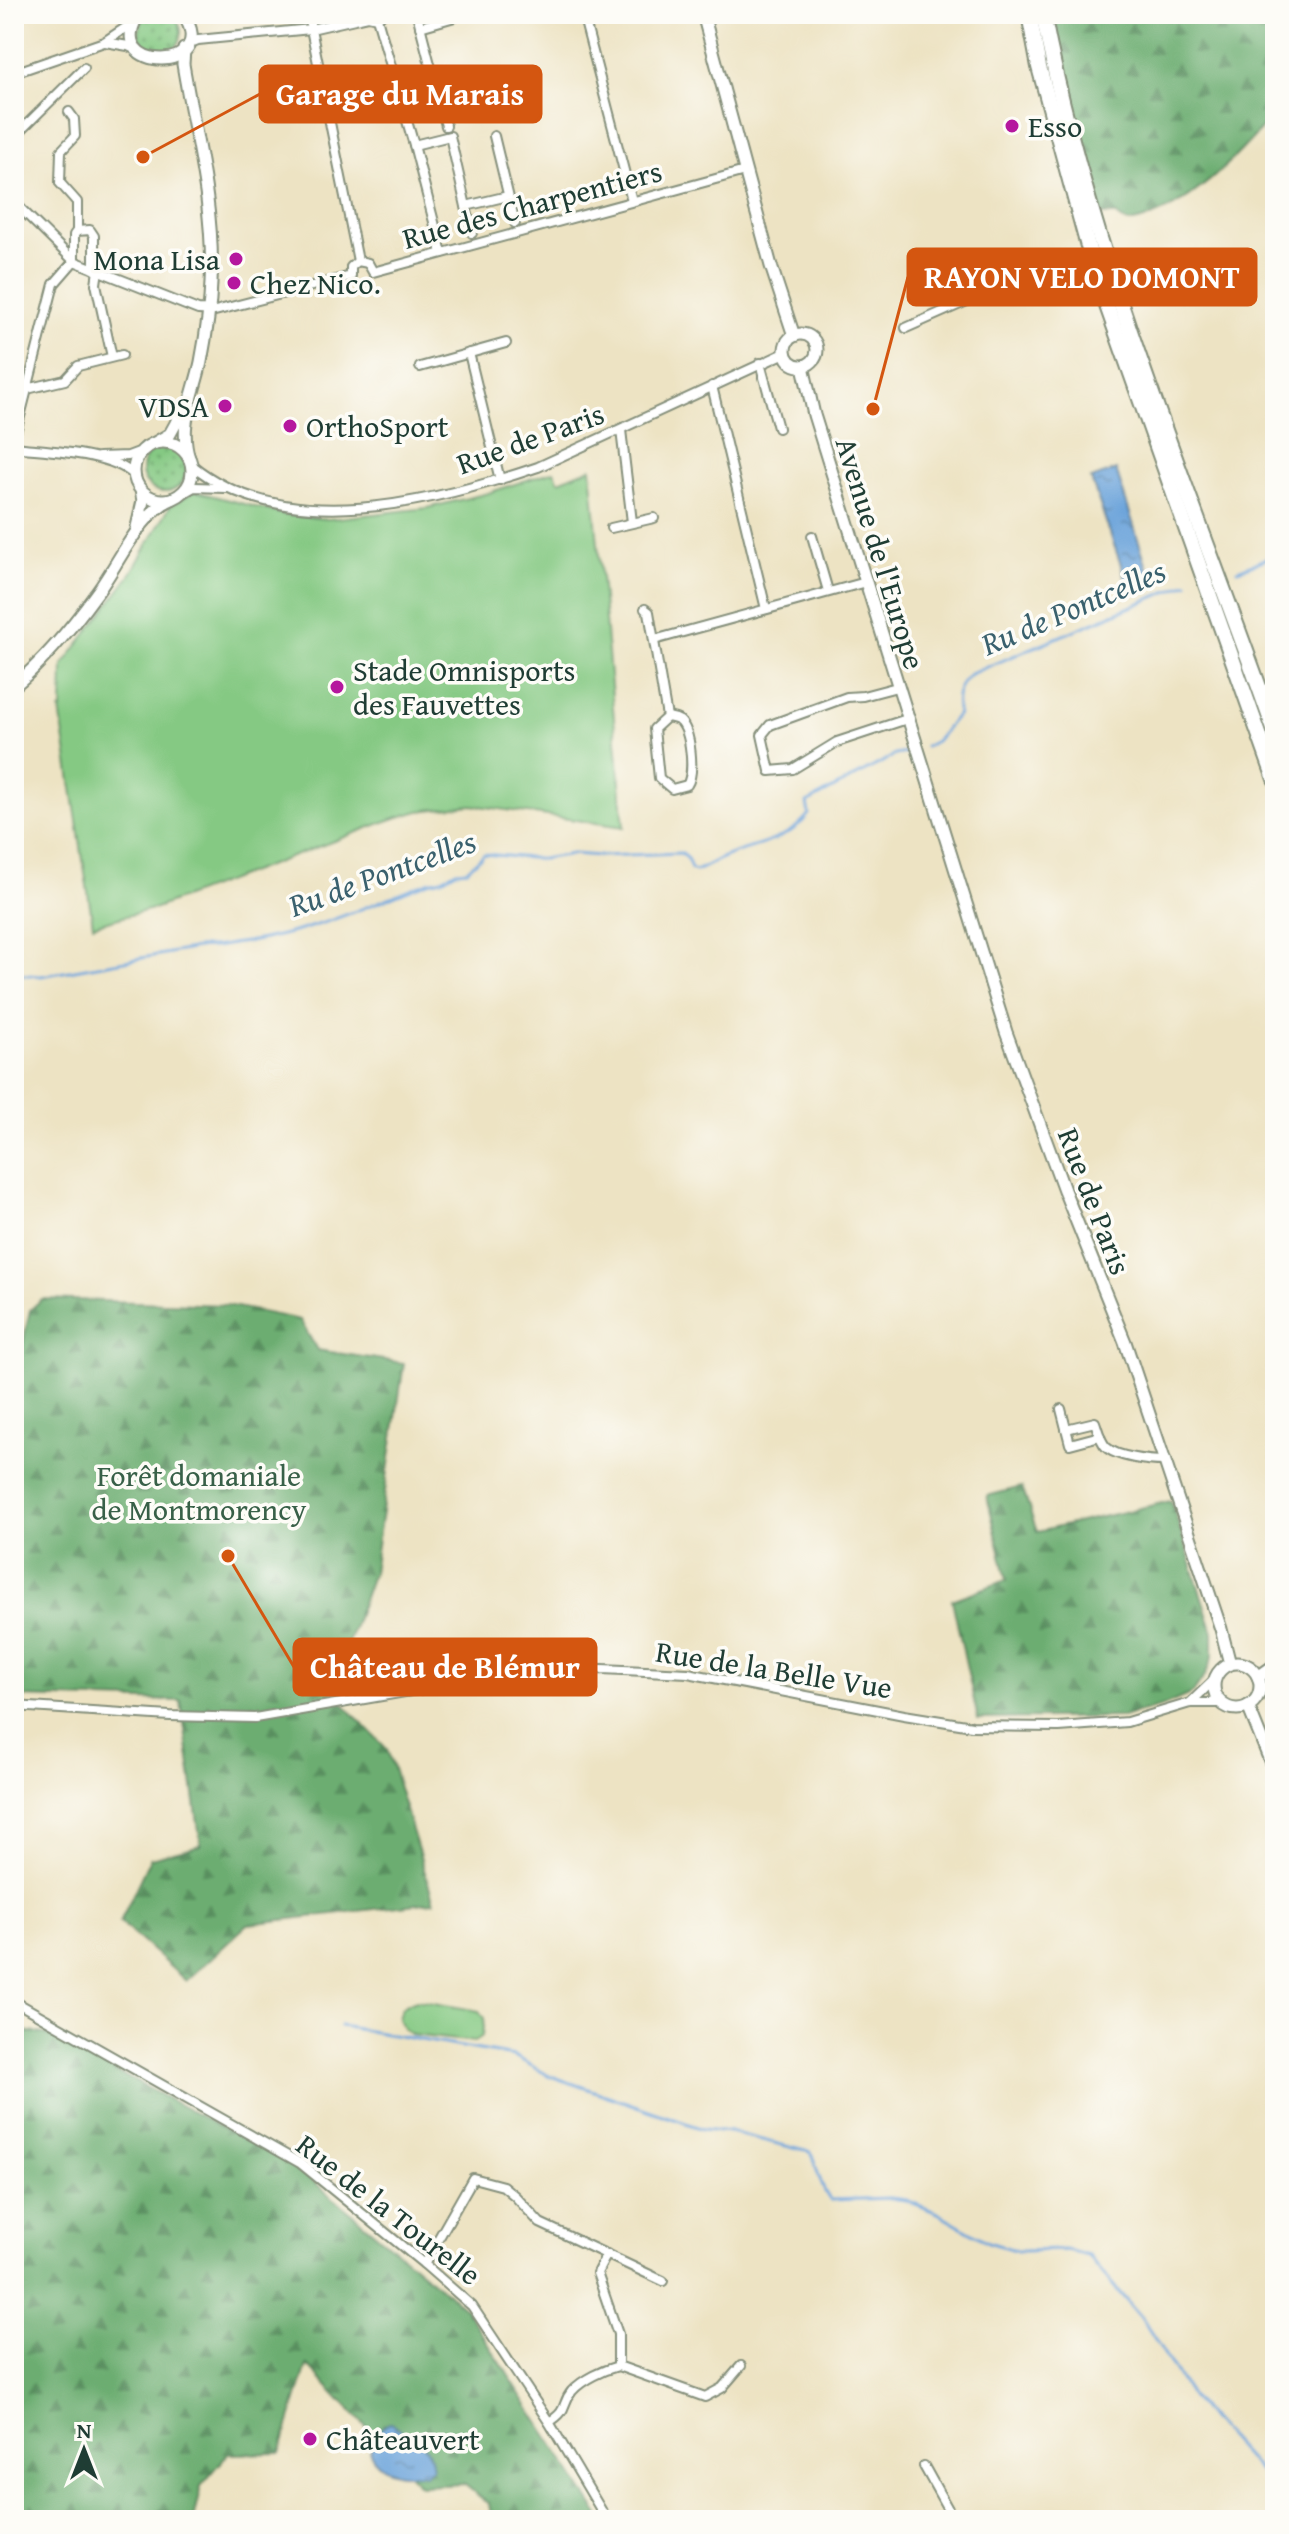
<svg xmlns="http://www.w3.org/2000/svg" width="1289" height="2534" viewBox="0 0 1289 2534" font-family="'Gentium Book Plus',serif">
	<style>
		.grass { fill: url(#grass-dots); stroke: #52835c; stroke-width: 2 }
		.forest { fill: url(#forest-firs); stroke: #467552; stroke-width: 2 }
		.pitch { fill: #85c983; stroke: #52835c; stroke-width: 2 }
		.water { fill: url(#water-ripples); stroke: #457087; stroke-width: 2 }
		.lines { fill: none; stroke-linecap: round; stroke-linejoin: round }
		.stream { stroke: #6ba3da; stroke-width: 3 }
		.street-casing { stroke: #86907c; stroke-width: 12 }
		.secondary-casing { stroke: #86907c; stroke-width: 15 }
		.highway-casing { stroke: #86907c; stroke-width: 18 }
		.street { stroke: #fff; stroke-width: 8 }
		.secondary { stroke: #fff; stroke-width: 11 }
		.highway { stroke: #fff; stroke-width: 14 }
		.poi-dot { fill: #b5179e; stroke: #fdfcf7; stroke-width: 3 }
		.labels { text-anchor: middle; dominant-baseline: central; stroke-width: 7; stroke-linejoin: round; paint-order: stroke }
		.poi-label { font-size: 30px; fill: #1f3d34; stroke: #fdfcf7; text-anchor: start }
		.street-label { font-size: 30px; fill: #1f3d34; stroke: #fdfcf7 }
		.park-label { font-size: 30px; fill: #386048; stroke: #fdfcf7 }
		.water-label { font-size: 32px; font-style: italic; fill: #3a616e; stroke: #fdfcf7 }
		.leader { fill: none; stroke: #d45610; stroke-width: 3 }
		.callout-dot { fill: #d45610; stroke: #fdfcf7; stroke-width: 3 }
		.callout { fill: #d45610; stroke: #d45610; stroke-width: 3 }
		.callout-label { font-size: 32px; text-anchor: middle; font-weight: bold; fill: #fff }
	</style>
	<defs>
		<pattern id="grass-dots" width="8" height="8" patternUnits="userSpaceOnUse" patternTransform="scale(2)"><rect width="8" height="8" fill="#85c983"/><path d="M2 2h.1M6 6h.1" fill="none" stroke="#6ca46c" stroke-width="1.8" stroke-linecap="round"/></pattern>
		<pattern id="forest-firs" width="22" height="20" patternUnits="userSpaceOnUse" patternTransform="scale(2)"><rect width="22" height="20" fill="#6cad71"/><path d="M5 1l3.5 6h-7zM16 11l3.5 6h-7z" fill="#588e5e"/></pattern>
		<pattern id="water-ripples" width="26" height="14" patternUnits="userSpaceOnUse" patternTransform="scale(2)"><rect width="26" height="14" fill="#6ba3da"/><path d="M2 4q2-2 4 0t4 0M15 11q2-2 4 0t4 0" fill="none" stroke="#5786b2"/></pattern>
	</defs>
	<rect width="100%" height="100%" fill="#fdfcf7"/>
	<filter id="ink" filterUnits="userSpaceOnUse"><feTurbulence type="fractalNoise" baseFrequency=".0125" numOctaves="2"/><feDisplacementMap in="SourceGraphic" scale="16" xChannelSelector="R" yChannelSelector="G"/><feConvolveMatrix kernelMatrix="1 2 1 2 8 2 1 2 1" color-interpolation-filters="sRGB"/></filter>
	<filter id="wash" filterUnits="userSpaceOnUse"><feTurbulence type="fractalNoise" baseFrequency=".006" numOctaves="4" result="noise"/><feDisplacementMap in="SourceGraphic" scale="32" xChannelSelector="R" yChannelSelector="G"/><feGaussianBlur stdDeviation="1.8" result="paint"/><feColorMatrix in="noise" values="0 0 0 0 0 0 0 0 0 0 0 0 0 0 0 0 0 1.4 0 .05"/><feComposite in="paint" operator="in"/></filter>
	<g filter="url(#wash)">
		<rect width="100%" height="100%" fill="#ede3c3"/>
		<g class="grass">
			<circle cx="160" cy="33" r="21"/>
			<circle cx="164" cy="470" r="22"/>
		</g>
		<g class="forest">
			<path d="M 1054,14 L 1275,14 L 1275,113 C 1239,155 1186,214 1128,223 L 1116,215 L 1102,215 L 1067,84 Z"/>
			<path d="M 42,1299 L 227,1305 L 300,1320 L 317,1350 L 404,1363 L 373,1572 L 331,1691 L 387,1749 L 434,1902 L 248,1924 L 186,1981 L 120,1922 L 150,1858 L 201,1845 L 181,1701 L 14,1697 L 14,1360 L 20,1357 L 30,1310 Z"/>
			<path d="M 1022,1487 L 1037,1532 L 1171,1501 L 1213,1632 L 1213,1655 L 1206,1674 L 1193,1693 L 1163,1706 L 1122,1717 L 978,1719 L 952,1600 L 1007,1580 L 987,1496 Z"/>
			<path d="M 14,2030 L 46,2034 L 296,2167 L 465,2308 L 602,2520 L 492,2520 L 489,2504 L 464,2484 L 420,2486 L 406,2472 L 414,2474 L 401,2436 L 384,2425 L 379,2432 L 378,2439 L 307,2365 L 280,2453 L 228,2454 L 201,2486 L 193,2520 L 14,2520 Z"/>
		</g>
		<g class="pitch">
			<path d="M 591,468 L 624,827 L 472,805 L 419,811 L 392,819 L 156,908 L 93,925 L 60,710 L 62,709 L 63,665 L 129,577 L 170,506 L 195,491 L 286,515 L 328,519 L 428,508 L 488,493 L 554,471 L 559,481 Z"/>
			<path d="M 416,2000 L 479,2011 L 484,2018 L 482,2036 L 475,2042 L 412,2035 L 404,2030 L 398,2019 C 400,2007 404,2004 416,2000 Z"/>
		</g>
		<g class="water">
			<path d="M 1116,470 L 1149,573 L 1127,582 L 1091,479 Z"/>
			<path d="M 390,2423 L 401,2429 L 401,2436 C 424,2444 429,2443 432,2469 L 425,2475 C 402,2473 382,2475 370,2453 L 372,2444 L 378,2439 C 379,2430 382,2426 390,2423 Z"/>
		</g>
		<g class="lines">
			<g class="stream">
				<path d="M 1238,570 L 1275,555"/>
				<path d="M 925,747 L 936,741 L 958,714 C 954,699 958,685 970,674 L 1188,583"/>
				<path d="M 14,974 L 41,976 L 203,947 C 217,949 226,944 239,943 C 305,935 366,907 428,882 L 442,879 L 456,871 L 467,870 L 484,854 L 542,859 L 572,854 L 601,856 L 681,853 L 687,858 L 691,869 L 695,871 C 706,867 714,861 724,857 C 755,844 787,843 809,814 L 807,803 L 895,755 L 911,752"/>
				<path d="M 340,2026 L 514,2056 L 548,2075 L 703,2129 L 730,2132 L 810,2152 C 818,2167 819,2186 830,2200 L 890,2198 L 906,2200 L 938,2213 L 988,2242 L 1018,2251 L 1067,2250 L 1088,2256 L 1143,2320 L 1191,2397 L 1275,2489"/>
			</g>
		</g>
	</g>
	<g filter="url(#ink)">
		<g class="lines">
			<g class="street-casing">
				<g id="street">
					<path d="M 308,14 L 358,261"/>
					<path d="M 417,14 L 446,126"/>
					<path d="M 583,14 L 632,201"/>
					<path d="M 377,18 L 414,145 L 442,253"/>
					<path d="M 420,27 L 465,14"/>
					<path d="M 105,42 L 128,46 L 138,51"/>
					<path d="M 188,44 L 198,40 L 311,29 L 368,16 L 377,18 L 382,14"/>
					<path d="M 14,73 L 104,42 L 134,22"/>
					<path d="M 324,96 L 337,100 L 397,84"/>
					<path d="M 439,97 L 491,83"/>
					<path d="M 69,112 L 74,119 L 75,136 L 61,151 L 60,183 L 77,202 L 77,231"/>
					<path d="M 494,136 L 515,223"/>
					<path d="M 14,137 L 84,68"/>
					<path d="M 414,145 L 450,136 L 472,233"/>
					<path d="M 14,202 L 74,261 L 198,310 L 215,311 L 351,276 L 351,267 L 358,261 L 368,263 L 373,272 L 745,171"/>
					<path d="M 466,206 L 508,196"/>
					<path d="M 74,260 L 74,235 L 77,231 L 90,230 L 94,236 L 94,269"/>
					<path d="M 98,270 L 96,284 L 112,357"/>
					<path d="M 906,328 L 1028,274"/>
					<path d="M 469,353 L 500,480"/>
					<path d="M 760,363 L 778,428"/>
					<path d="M 420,367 L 506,343"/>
					<path d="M 712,386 L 766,609"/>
					<path d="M 27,389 L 65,380 L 78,366 L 122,355"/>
					<path d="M 621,430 L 632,522"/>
					<path d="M 14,440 L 54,284 L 74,261"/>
					<path d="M 14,447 C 47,451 110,452 134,475"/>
					<path d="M 99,457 L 128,456 L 144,450"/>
					<path d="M 192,465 C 285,541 435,502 538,467 L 785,353"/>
					<path d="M 180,495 L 194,487 L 225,488"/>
					<path d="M 611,528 L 654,518"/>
					<path d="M 812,536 L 828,591"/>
					<path d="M 645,609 L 649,612 L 667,717"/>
					<path d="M 654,640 L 866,582"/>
					<path d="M 897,687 L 863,696 L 847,697 L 770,725 L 762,735 L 770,771 L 793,769 L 837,742 L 907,719"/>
					<path d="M 667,717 C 672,718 675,718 680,721 C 691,731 695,773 687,785 L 672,789 L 659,778 L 654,729 Z"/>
					<path d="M 1061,1409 L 1070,1444 L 1100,1436"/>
					<path d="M 1066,1429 L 1095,1422 C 1098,1430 1100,1441 1106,1447 C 1116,1457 1150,1461 1164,1461"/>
					<path d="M 1190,1703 L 1215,1679"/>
					<path d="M 14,1706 L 170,1716 L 255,1718 L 497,1676 L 602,1669 L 688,1673 L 904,1715 L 972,1726 L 1059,1727 L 1127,1722 L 1190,1703 L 1221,1703"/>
					<path d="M 14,2001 L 300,2163 L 424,2264 L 472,2306 L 549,2422 L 607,2520"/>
					<path d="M 607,2254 L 597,2273 L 618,2334 L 618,2366"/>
					<path d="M 424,2264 L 473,2178 L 503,2186 L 515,2196 L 540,2223 L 663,2281"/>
					<path d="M 549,2422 C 569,2410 561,2404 572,2391 C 583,2379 603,2370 618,2366 L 705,2397 L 722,2388 L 741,2366"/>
					<path d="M 924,2466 L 954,2520"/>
				</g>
			</g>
			<g class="secondary-casing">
				<g id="secondary">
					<path d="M 139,14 C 100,74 223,74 183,14"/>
					<path d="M 703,14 L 771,266 L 794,336"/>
					<path d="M 184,49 L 183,64 C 195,137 215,208 211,283 C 210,309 206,336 201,362 C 194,395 178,425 189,458"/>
					<circle cx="801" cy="350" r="16"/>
					<path d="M 803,366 L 814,415 L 1006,1032 L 1064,1190 L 1125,1342 L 1221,1629 L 1230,1664"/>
					<circle cx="163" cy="471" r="29"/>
					<path d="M 153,444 L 170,434 L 181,414"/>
					<path d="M 137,527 L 143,501 L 141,490"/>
					<path d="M 14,686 C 45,660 72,627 96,594 C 117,567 140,512 172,499"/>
					<circle cx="1237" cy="1686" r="23"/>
					<path d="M 1258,1677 L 1275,1665"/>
					<path d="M 1248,1706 L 1275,1773"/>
				</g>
			</g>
			<g class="highway-casing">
				<g id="highway">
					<path d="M 1029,14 L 1039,67 L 1095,272 L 1275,779"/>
					<path d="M 1043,14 C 1091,262 1192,495 1275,732"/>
				</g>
			</g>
			<use href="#street" class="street"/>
			<use href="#secondary" class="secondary"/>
			<use href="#highway" class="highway"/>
		</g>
	</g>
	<g class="poi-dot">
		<circle cx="1012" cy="126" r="8"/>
		<circle cx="236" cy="259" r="8"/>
		<circle cx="234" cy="283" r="8"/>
		<circle cx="225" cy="406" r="8"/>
		<circle cx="290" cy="426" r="8"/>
		<circle cx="337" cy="687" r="8"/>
		<circle cx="310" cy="2439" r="8"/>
	</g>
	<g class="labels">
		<g class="poi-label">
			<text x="1028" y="126">Esso</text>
			<text x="220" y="259" text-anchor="end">Mona Lisa</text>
			<text x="250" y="283">Chez Nico.</text>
			<text x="209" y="406" text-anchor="end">VDSA</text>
			<text x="306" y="426">OrthoSport</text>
			<text x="353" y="670">Stade Omnisports<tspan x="353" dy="34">des Fauvettes</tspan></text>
			<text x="326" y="2439">Châteauvert</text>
		</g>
		<g class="street-label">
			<text transform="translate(532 204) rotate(-15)">Rue des Charpentiers</text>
			<text transform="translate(530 438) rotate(-20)">Rue de Paris</text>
			<text transform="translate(881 553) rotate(73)">Avenue de l'Europe</text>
			<text transform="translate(1095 1201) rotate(69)">Rue de Paris</text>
			<text transform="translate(774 1669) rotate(9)">Rue de la Belle Vue</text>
			<text transform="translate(389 2209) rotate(38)">Rue de la Tourelle</text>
		</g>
		<g class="park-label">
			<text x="199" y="1475">Forêt domaniale<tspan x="199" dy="34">de Montmorency</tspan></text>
		</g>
		<g class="water-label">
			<text transform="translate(1073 607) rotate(-23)">Ru de Pontcelles</text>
			<text transform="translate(382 873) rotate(-20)">Ru de Pontcelles</text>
		</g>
	</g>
	<path class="leader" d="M143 157L260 94M873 409L908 277M228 1556L294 1667"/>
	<g class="callout-dot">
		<circle cx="143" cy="157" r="8"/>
		<circle cx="873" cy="409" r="8"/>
		<circle cx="228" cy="1556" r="8"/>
	</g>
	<g class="callout">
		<rect x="260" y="66" width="281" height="56" rx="8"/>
		<rect x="908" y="249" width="348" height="56" rx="8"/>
		<rect x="294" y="1639" width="302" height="56" rx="8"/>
	</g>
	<g class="callout-label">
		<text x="400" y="105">Garage du Marais</text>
		<text x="1082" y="288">RAYON VELO DOMONT</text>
		<text x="445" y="1678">Château de Blémur</text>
	</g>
	<rect width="1289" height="2534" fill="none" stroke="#fdfcf7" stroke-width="48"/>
	<g transform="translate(84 2450)" stroke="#fdfcf7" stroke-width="6" paint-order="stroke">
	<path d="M0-6L14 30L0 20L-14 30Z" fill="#1f3d34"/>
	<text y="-12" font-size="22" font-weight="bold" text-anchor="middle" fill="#1f3d34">N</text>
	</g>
</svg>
